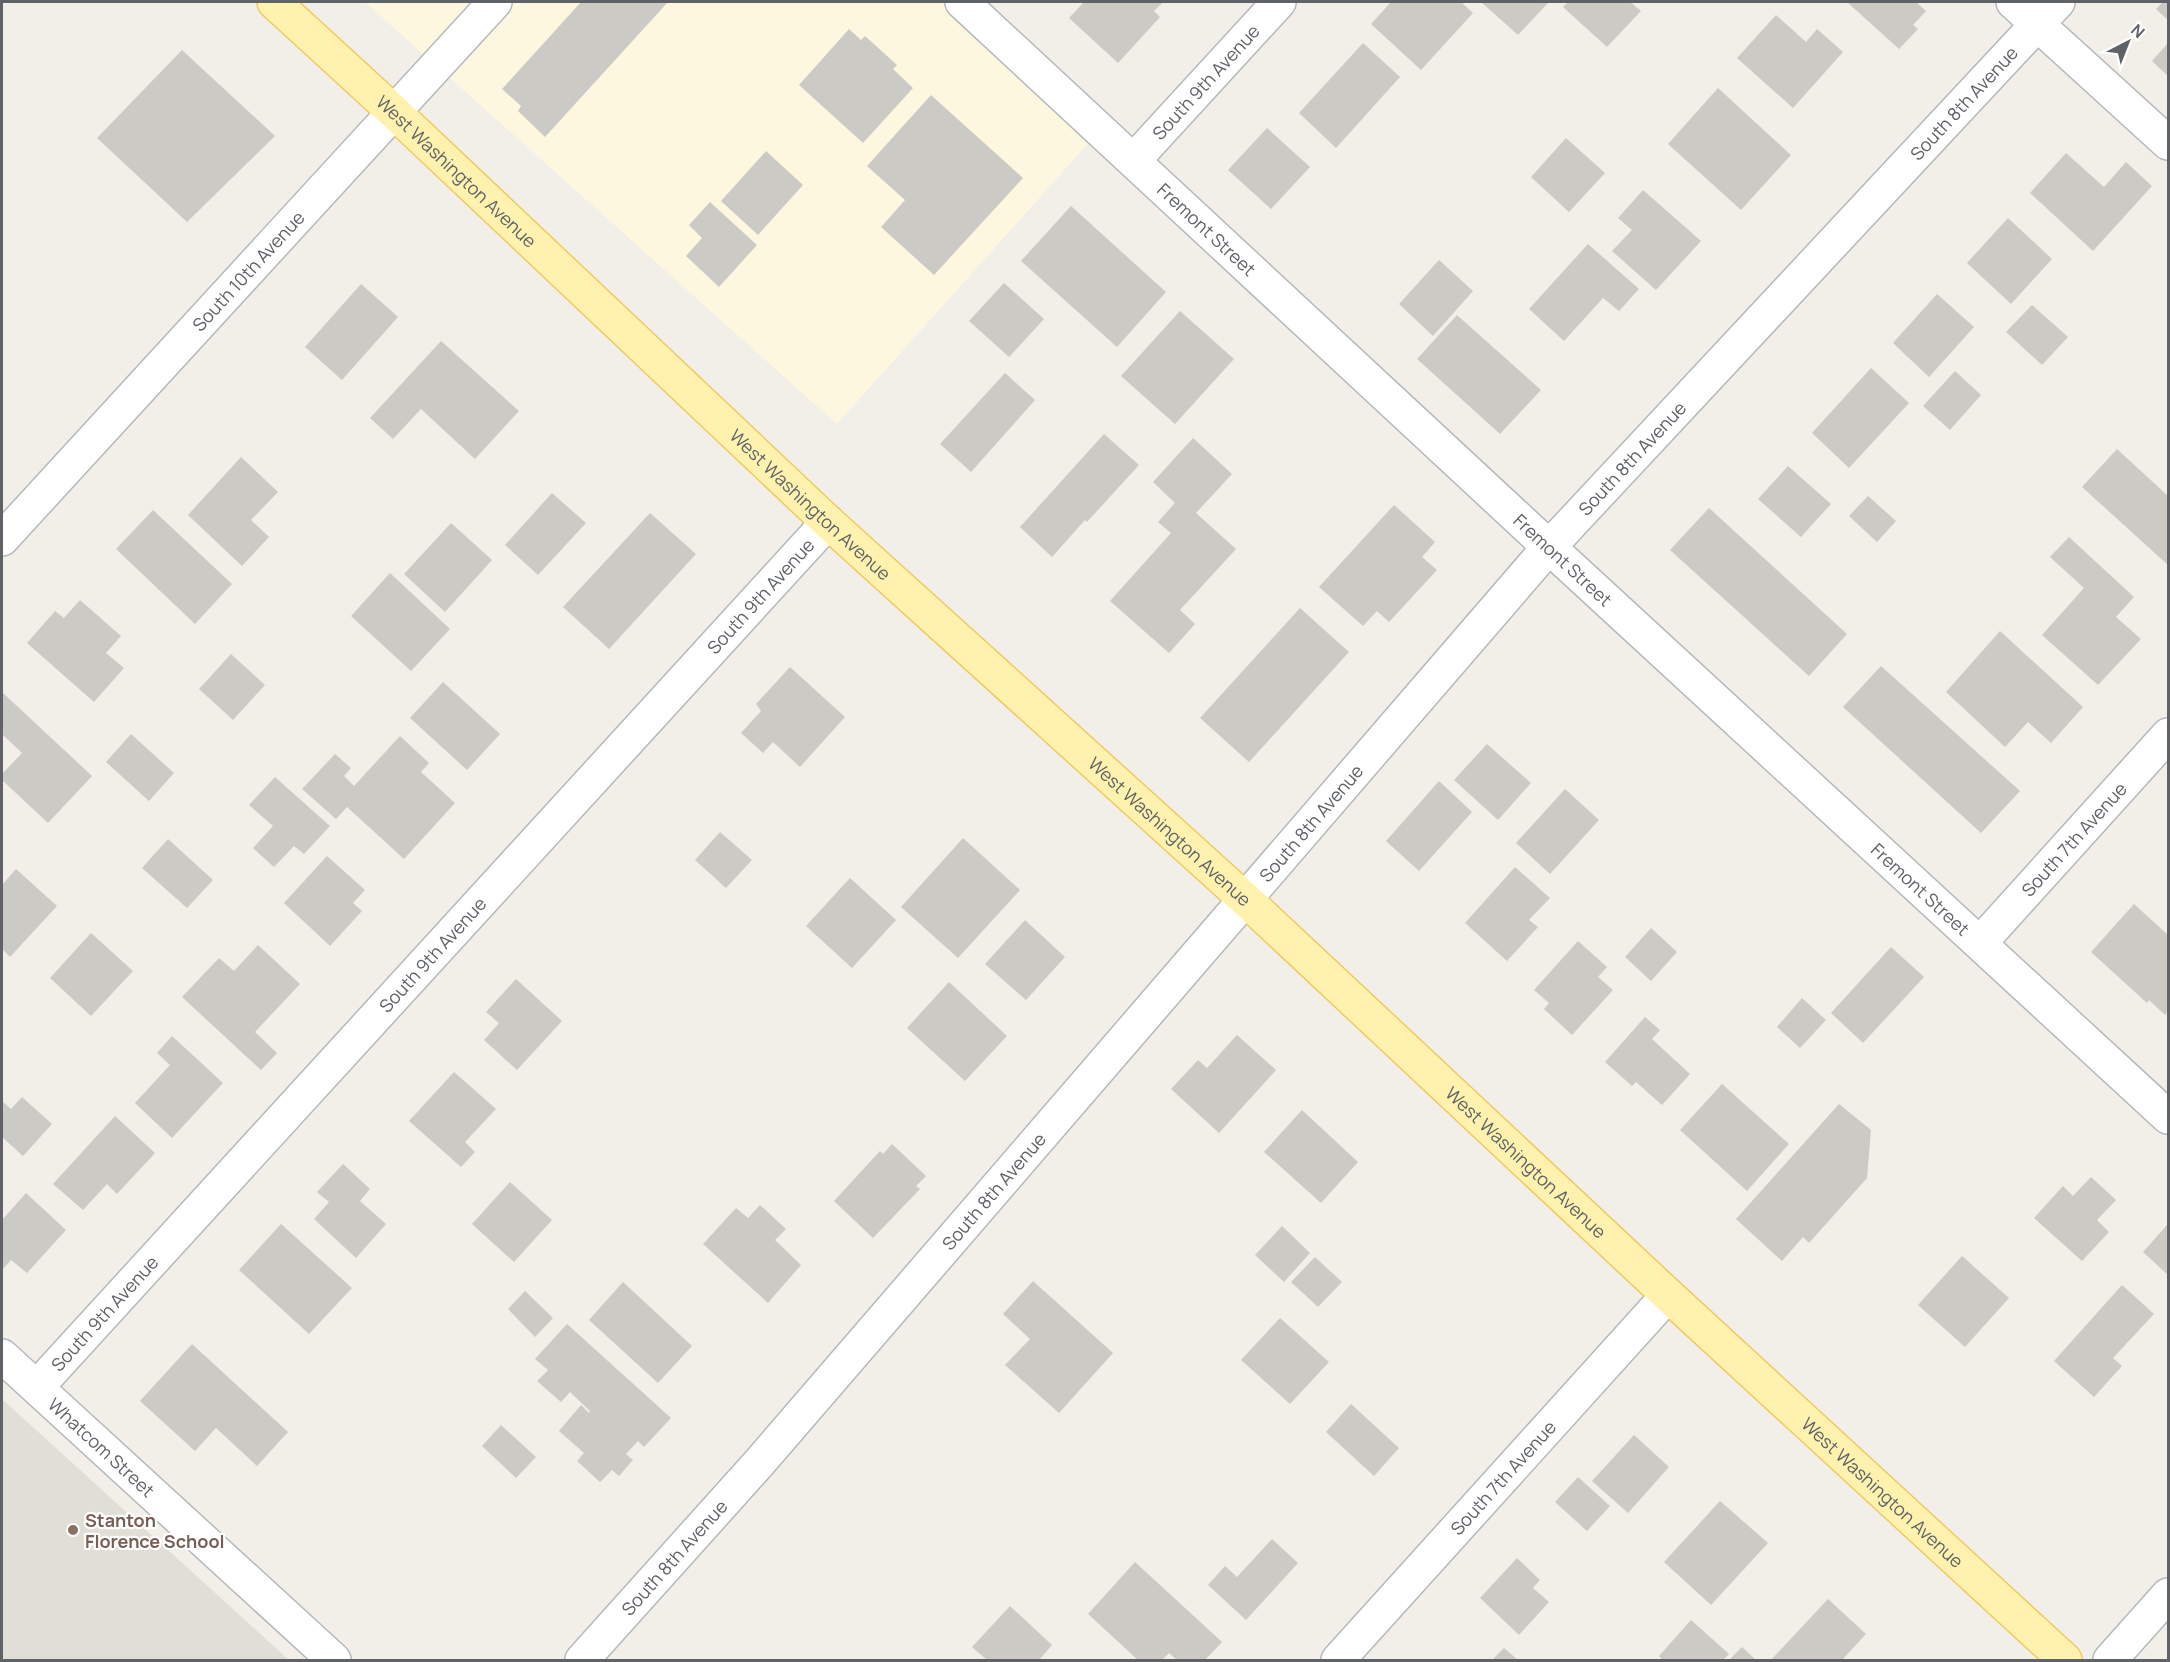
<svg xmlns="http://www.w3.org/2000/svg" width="2170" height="1662" viewBox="0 0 2170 1662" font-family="Manrope,sans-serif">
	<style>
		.commercial { fill: #fef7e0 }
		.education { fill: #e1ded6 }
		.building { fill: #cccac5 }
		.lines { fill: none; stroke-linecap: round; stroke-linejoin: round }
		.minor-casing { stroke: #b5b8bc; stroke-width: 36 }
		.major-casing { stroke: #f2c960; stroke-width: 36 }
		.minor { stroke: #fff; stroke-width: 33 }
		.major { stroke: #fff2af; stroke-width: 33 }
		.education-dot { fill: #8d6e63; stroke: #fff; stroke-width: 2 }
		.labels { text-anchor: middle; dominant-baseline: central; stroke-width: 4.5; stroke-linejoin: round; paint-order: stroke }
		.street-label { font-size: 18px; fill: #5f6368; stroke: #fff }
		.education-label { font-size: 18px; font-weight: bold; fill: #785e54; stroke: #fff; text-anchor: start }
	</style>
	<rect width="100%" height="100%" fill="#f1efe8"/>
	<path class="commercial" d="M 365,2 L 978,2 L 1110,119 L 837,424 Z"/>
	<path class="education" d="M 2,1399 L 289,1660 L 2,1660 Z"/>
	<g class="building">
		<path d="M 581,2 L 668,2 L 545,137 L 518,111 L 521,106 L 502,89 Z"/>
		<path d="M 1084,2 L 1163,2 L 1154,11 L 1160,17 L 1118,63 L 1069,18 Z"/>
		<path d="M 1391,2 L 1461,2 L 1473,13 L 1421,70 L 1371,24 Z"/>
		<path d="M 1481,2 L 1549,2 L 1518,35 Z"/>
		<path d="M 1568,2 L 1630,2 L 1641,11 L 1607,47 L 1563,7 Z"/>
		<path d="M 1847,2 L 1916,2 L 1926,11 L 1913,25 L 1918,29 L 1899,49 Z"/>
		<path d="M 2163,2 L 2168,2 L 2168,20 L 2156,9 Z"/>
		<path d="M 1776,15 L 1806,42 L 1817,29 L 1843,52 L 1793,108 L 1737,58 Z"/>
		<path d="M 849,29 L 861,40 L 865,36 L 897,65 L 893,69 L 913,88 L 863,143 L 799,85 Z"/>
		<path d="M 1363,43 L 1400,77 L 1336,148 L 1299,113 Z"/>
		<path d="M 2168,43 L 2168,76 L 2152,61 Z"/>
		<path d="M 182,50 L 275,136 L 187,222 L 97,138 Z"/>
		<path d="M 1718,88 L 1791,155 L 1741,210 L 1668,144 Z"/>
		<path d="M 931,95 L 1023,178 L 934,275 L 881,227 L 905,200 L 867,166 Z"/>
		<path d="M 1267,128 L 1310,167 L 1271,209 L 1228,170 Z"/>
		<path d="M 1566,138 L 1605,173 L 1569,212 L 1531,177 Z"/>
		<path d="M 766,151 L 803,185 L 758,235 L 721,201 Z"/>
		<path d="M 2066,153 L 2104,187 L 2126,162 L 2152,186 L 2093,251 L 2030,193 Z"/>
		<path d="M 1643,190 L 1701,241 L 1656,290 L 1612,251 L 1632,230 L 1618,218 Z"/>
		<path d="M 710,202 L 757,245 L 719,287 L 686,256 L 702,238 L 689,225 Z"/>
		<path d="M 1071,206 L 1166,292 L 1117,347 L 1021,261 Z"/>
		<path d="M 2008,218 L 2052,259 L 2011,304 L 1967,263 Z"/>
		<path d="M 1588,244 L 1639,289 L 1619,311 L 1603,298 L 1564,341 L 1529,309 Z"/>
		<path d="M 1439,260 L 1473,291 L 1433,336 L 1399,304 Z"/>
		<path d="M 1004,283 L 1044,319 L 1009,357 L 969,321 Z"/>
		<path d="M 361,284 L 398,317 L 342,380 L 305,347 Z"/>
		<path d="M 1937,294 L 1974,327 L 1929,377 L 1893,343 Z"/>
		<path d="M 2032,305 L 2068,337 L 2042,365 L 2006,332 Z"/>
		<path d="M 1180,311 L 1234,359 L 1175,424 L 1121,376 Z"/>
		<path d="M 1457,315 L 1541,390 L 1500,434 L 1417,359 Z"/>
		<path d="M 441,341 L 519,411 L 475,459 L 421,409 L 393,439 L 370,418 Z"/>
		<path d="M 1871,368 L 1909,403 L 1849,468 L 1812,433 Z"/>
		<path d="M 1955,371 L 1981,395 L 1950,430 L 1923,406 Z"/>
		<path d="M 1005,373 L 1035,400 L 971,472 L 940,444 Z"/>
		<path d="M 1104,434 L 1139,465 L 1087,522 L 1085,520 L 1052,557 L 1020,527 Z"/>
		<path d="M 1193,438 L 1232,474 L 1196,513 L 1236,549 L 1180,610 L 1195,624 L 1169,653 L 1110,601 L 1171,533 L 1158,522 L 1175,503 L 1153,482 Z"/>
		<path d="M 2117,449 L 2168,496 L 2168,565 L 2082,487 Z"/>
		<path d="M 241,457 L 278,492 L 251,520 L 269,537 L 242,566 L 188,515 Z"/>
		<path d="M 1788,466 L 1831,504 L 1801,537 L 1758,499 Z"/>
		<path d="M 552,493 L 586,523 L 538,575 L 505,545 Z"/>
		<path d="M 1868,496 L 1896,521 L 1877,542 L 1849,516 Z"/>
		<path d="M 1394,505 L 1435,542 L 1422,557 L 1437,570 L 1389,622 L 1377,611 L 1363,626 L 1319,587 Z"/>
		<path d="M 1709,508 L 1847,634 L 1809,676 L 1670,550 Z"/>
		<path d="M 153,510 L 232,584 L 195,624 L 116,549 Z"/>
		<path d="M 650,513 L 696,554 L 609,649 L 563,607 Z"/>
		<path d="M 451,523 L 492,560 L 445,612 L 404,574 Z"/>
		<path d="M 2069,537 L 2134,597 L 2116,617 L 2141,639 L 2098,685 L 2042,635 L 2084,588 L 2050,557 Z"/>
		<path d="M 390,573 L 450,629 L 411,671 L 351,616 Z"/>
		<path d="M 80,600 L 121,636 L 106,653 L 124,668 L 94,702 L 27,643 L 55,611 L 64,618 Z"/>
		<path d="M 1300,608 L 1349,652 L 1249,762 L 1200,718 Z"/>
		<path d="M 2000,631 L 2083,707 L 2051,743 L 2028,722 L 2005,747 L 1946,692 Z"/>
		<path d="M 231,654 L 265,685 L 233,720 L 199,689 Z"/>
		<path d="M 1881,666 L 2020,791 L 1981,833 L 1843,707 Z"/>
		<path d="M 790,667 L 845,717 L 800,767 L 773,742 L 763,753 L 741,733 L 761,711 L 756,704 Z"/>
		<path d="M 443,682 L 500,734 L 467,770 L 410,718 Z"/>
		<path d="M 3,693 L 92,776 L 48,823 L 2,780 L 2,774 L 22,753 L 2,734 Z"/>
		<path d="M 131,734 L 174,773 L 149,801 L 106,762 Z"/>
		<path d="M 400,736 L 429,763 L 421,772 L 455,803 L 404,859 L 347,807 L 336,819 L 302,789 L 335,754 L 351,768 L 344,776 L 354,786 Z"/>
		<path d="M 1487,744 L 1531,783 L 1498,820 L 1454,780 Z"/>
		<path d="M 275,777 L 330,826 L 304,854 L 294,846 L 274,867 L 253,848 L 273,826 L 249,805 Z"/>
		<path d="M 1439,781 L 1472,812 L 1419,871 L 1386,841 Z"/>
		<path d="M 1565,789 L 1599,820 L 1550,874 L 1516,843 Z"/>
		<path d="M 720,832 L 752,860 L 726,888 L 695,860 Z"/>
		<path d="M 963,838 L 1020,890 L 958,958 L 901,907 Z"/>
		<path d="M 168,839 L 213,880 L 187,908 L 142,868 Z"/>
		<path d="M 327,856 L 365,890 L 353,903 L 362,911 L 330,946 L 284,903 Z"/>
		<path d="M 1515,867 L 1550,898 L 1529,920 L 1538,927 L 1507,961 L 1465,923 Z"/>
		<path d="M 16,869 L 57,906 L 10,957 L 2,949 L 2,885 Z"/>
		<path d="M 850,878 L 896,920 L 852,968 L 806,926 Z"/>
		<path d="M 2134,904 L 2168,935 L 2168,1011 L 2165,1015 L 2149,1000 L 2147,1003 L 2091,952 Z"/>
		<path d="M 1025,920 L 1065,957 L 1026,1000 L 985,964 Z"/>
		<path d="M 1651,928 L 1677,952 L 1651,981 L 1625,957 Z"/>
		<path d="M 91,933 L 133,971 L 91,1016 L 50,978 Z"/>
		<path d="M 1578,941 L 1607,967 L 1598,977 L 1613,990 L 1572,1035 L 1544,1009 L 1549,1003 L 1534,990 Z"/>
		<path d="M 258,945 L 300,984 L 255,1032 L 277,1053 L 261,1070 L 182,997 L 219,958 L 234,971 Z"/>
		<path d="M 1891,947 L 1924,977 L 1863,1043 L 1831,1013 Z"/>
		<path d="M 516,979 L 562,1021 L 517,1070 L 484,1040 L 499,1023 L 486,1012 Z"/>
		<path d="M 949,982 L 1007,1036 L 965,1081 L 907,1028 Z"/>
		<path d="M 1802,998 L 1826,1020 L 1800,1048 L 1777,1027 Z"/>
		<path d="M 1645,1017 L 1660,1030 L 1652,1039 L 1690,1074 L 1662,1105 L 1636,1082 L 1632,1086 L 1605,1062 Z"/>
		<path d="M 1237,1035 L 1276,1070 L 1219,1133 L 1171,1089 L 1198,1060 L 1207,1068 Z"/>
		<path d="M 172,1036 L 223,1083 L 172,1138 L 135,1103 L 170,1065 L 157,1053 Z"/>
		<path d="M 454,1072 L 496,1109 L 465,1142 L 475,1152 L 461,1167 L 409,1121 Z"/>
		<path d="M 1722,1084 L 1789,1144 L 1747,1191 L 1680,1130 Z"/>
		<path d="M 22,1097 L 52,1124 L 23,1156 L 2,1137 L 2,1101 L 11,1109 Z"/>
		<path d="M 1839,1104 L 1871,1130 L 1867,1178 L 1809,1243 L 1803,1237 L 1782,1261 L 1736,1219 Z"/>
		<path d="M 1302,1110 L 1358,1162 L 1321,1203 L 1264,1152 Z"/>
		<path d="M 115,1116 L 155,1153 L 117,1194 L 107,1184 L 83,1210 L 53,1184 Z"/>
		<path d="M 892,1144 L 926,1176 L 916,1186 L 920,1189 L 873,1238 L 834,1201 L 880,1151 L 883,1154 Z"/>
		<path d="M 343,1164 L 370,1189 L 360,1201 L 386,1224 L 356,1258 L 314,1219 L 329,1202 L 317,1192 Z"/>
		<path d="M 2091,1177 L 2116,1200 L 2097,1220 L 2109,1232 L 2082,1261 L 2034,1218 L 2063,1186 L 2073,1196 Z"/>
		<path d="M 510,1182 L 552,1220 L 514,1262 L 472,1224 Z"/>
		<path d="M 26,1193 L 66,1230 L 27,1273 L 11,1260 L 2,1270 L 2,1220 Z"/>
		<path d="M 760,1205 L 786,1229 L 775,1240 L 801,1265 L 768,1303 L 703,1244 L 736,1208 L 748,1218 Z"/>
		<path d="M 281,1224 L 352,1288 L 309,1334 L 239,1270 Z"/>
		<path d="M 2168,1224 L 2168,1275 L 2143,1252 Z"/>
		<path d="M 1282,1226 L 1310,1253 L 1284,1282 L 1255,1255 Z"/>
		<path d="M 1962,1256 L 2009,1298 L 1965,1347 L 1918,1305 Z"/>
		<path d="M 1315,1257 L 1342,1282 L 1318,1307 L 1291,1282 Z"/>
		<path d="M 1033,1281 L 1113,1353 L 1059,1413 L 1005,1365 L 1030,1339 L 1003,1314 Z"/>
		<path d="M 623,1282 L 692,1346 L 658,1383 L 589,1320 Z"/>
		<path d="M 2122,1285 L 2154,1314 L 2113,1358 L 2122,1366 L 2094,1397 L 2054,1361 Z"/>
		<path d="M 525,1291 L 553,1318 L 535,1337 L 508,1309 Z"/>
		<path d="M 1280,1318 L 1329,1362 L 1290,1404 L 1241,1360 Z"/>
		<path d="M 567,1324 L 671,1418 L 644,1447 L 638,1441 L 626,1454 L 633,1460 L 619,1476 L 612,1470 L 600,1482 L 577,1461 L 584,1453 L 559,1431 L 581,1405 L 589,1413 L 590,1411 L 570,1392 L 561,1402 L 537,1381 L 548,1370 L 535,1359 Z"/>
		<path d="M 192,1344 L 288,1432 L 257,1466 L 216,1428 L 195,1451 L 140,1401 Z"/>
		<path d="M 1351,1404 L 1399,1448 L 1374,1476 L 1326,1432 Z"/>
		<path d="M 501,1425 L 536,1457 L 516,1478 L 482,1446 Z"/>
		<path d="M 1634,1435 L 1669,1467 L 1628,1513 L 1592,1481 Z"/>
		<path d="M 1578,1477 L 1610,1506 L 1587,1531 L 1555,1502 Z"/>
		<path d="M 1720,1501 L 1768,1543 L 1711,1605 L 1664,1562 Z"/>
		<path d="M 1272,1539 L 1298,1563 L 1246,1620 L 1208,1585 L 1225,1566 L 1237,1577 Z"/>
		<path d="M 1517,1558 L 1540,1580 L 1533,1588 L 1549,1602 L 1519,1635 L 1480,1598 Z"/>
		<path d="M 1135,1562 L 1222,1642 L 1205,1660 L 1177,1660 L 1169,1653 L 1162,1660 L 1138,1660 L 1088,1614 Z"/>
		<path d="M 1828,1599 L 1866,1634 L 1842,1660 L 1771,1660 Z"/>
		<path d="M 1010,1606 L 1052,1645 L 1039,1660 L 987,1660 L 972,1647 Z"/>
		<path d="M 1691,1620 L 1729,1654 L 1723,1660 L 1663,1660 L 1659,1656 Z"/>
		<path d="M 1742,1647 L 1756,1660 L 1729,1660 Z"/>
		<path d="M 1504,1648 L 1518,1660 L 1492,1660 Z"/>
	</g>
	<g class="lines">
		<g class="minor-casing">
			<g id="minor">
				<path id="s1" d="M 962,2 L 1549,547 L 2168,1117"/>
				<path d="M 2013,2 L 2168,143"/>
				<path id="s2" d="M 1134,160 L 1279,2"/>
				<path id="s3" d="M 2,539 L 495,2"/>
				<path id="s4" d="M 1980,943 L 2168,735"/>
				<path id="s5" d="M 2,1356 L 334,1660"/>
				<path id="s6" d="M 37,1387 L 828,522"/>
				<path id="s7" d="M 582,1660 L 759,1463 L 1549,547 L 2058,2"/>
				<path id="s8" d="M 1338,1660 L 1668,1295"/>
				<path d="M 2110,1660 L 2168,1595"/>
			</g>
		</g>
		<g class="major-casing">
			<g id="major">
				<path id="s9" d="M 274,2 L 394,112 L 828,522 L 1247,901 L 1668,1295 L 2065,1660"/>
			</g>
		</g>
		<use href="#minor" class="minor"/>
		<use href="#major" class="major"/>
	</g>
	<circle class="education-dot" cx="73" cy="1530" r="6"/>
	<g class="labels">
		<g class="street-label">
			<text stroke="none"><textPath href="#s2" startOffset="106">South 9th Avenue</textPath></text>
			<text stroke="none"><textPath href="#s7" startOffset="2082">South 8th Avenue</textPath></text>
			<text stroke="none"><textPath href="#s9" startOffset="249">West Washington Avenue</textPath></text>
			<text stroke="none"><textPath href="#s1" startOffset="334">Fremont Street</textPath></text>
			<text stroke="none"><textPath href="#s3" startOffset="364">South 10th Avenue</textPath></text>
			<text stroke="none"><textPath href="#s7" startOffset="1596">South 8th Avenue</textPath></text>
			<text stroke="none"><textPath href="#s9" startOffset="735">West Washington Avenue</textPath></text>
			<text stroke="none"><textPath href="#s1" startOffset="820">Fremont Street</textPath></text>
			<text stroke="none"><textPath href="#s6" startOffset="1072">South 9th Avenue</textPath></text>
			<text stroke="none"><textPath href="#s7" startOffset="1110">South 8th Avenue</textPath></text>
			<text stroke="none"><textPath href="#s9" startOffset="1221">West Washington Avenue</textPath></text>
			<text stroke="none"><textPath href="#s4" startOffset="140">South 7th Avenue</textPath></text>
			<text stroke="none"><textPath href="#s1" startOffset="1306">Fremont Street</textPath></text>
			<text stroke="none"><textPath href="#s6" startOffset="586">South 9th Avenue</textPath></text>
			<text stroke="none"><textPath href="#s9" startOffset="1707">West Washington Avenue</textPath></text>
			<text stroke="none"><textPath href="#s7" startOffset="624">South 8th Avenue</textPath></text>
			<text stroke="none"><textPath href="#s6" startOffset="100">South 9th Avenue</textPath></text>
			<text stroke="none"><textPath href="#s5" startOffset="135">Whatcom Street</textPath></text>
			<text stroke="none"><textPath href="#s8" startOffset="246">South 7th Avenue</textPath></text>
			<text stroke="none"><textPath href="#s9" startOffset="2193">West Washington Avenue</textPath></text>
			<text stroke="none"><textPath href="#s7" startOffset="138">South 8th Avenue</textPath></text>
		</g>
		<g class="education-label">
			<text x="85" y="1520">Stanton<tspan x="85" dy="21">Florence School</tspan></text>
		</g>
	</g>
	<rect width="2170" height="1662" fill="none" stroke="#5f6368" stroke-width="6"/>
	<g transform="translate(2128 42) rotate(42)" stroke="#ffffff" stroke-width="4.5" paint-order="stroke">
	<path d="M0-4.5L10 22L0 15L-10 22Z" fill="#5f6368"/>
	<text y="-9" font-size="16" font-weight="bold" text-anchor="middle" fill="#5f6368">N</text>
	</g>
</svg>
